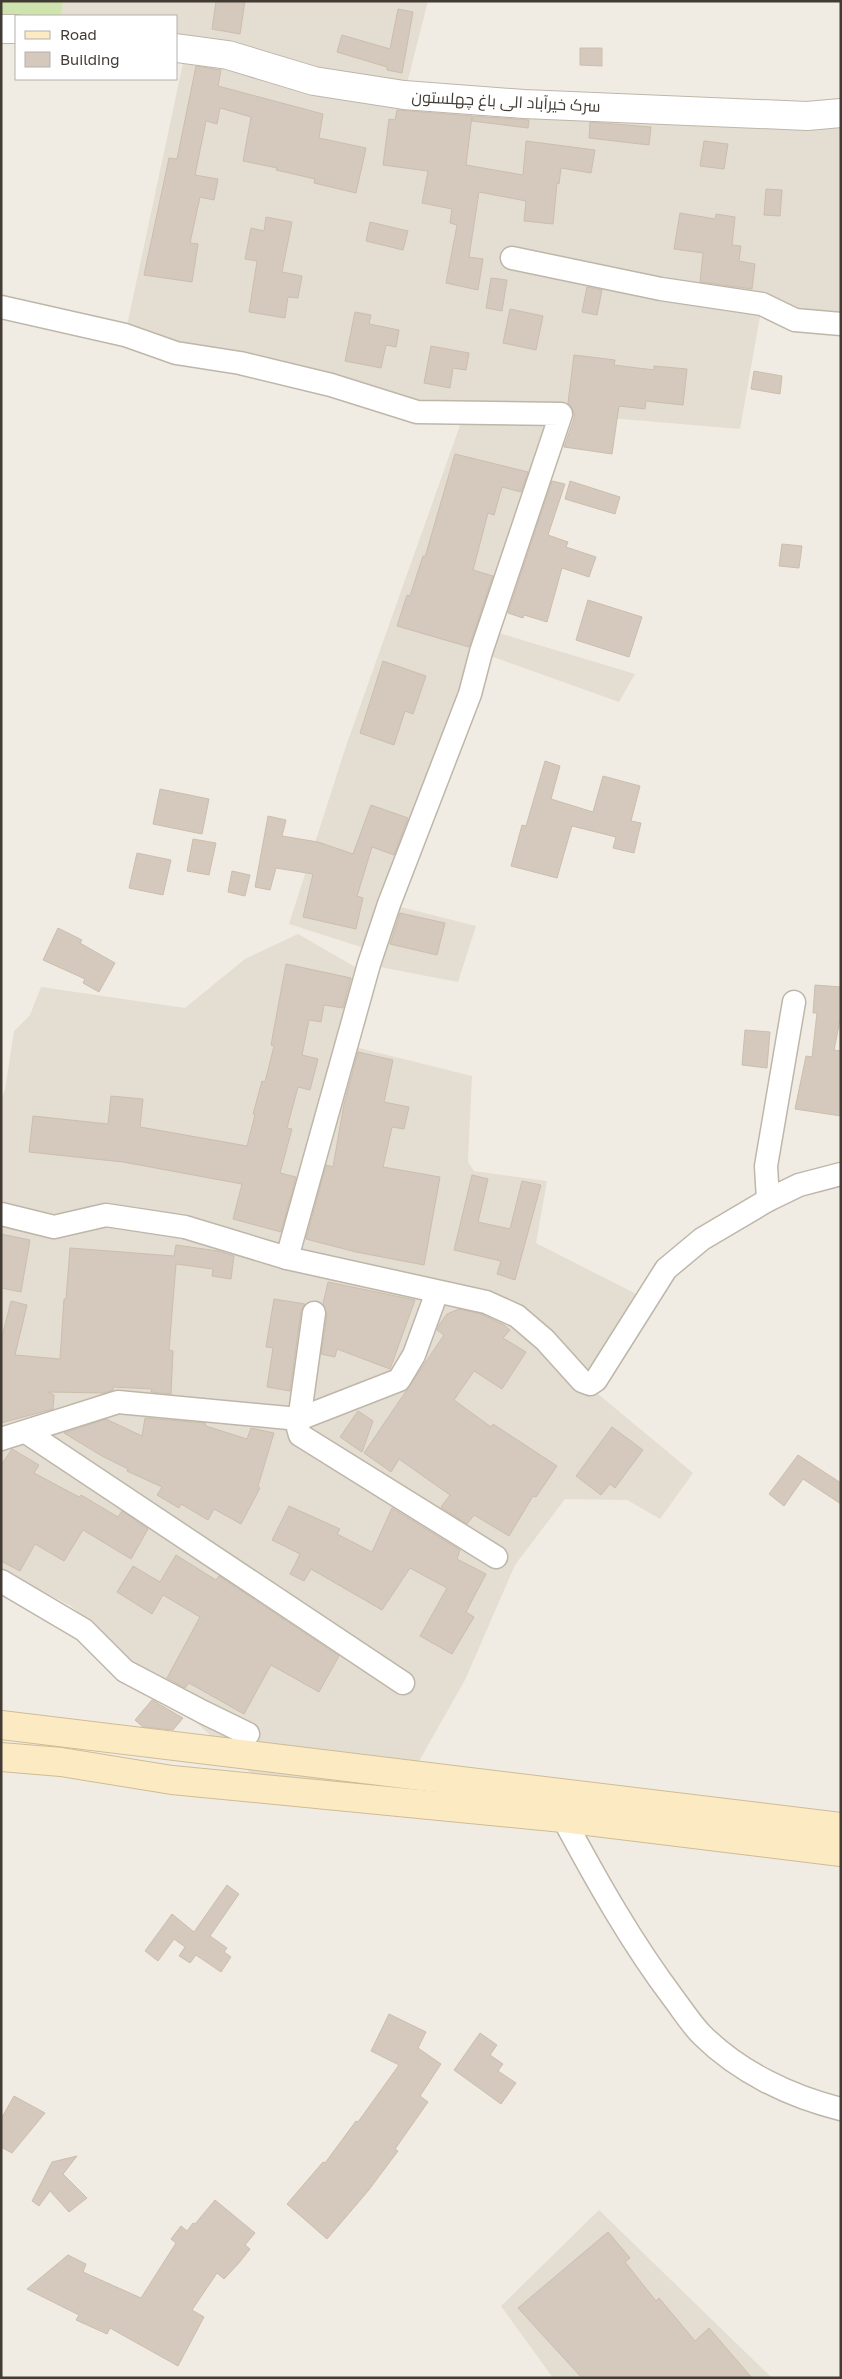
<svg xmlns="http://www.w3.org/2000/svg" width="842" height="2379" viewBox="0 0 842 2379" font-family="'Golos Text',Cairo,sans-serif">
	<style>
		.residential { fill: #e4ddd1 }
		.green { fill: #cee3ad }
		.building { fill: #d4c9bc; stroke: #ccbead }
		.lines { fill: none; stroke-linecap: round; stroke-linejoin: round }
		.minor-casing { stroke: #beb6a9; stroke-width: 25 }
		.tertiary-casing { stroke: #beb6a9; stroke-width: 30 }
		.secondary-casing { stroke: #cfbc95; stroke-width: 30 }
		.minor { stroke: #fff; stroke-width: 22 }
		.tertiary { stroke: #fff; stroke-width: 28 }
		.secondary { stroke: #fbeac2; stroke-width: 28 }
		.labels { text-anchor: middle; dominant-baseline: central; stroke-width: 4; stroke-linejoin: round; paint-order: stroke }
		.street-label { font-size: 16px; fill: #423b34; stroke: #fff }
	</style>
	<rect width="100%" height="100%" fill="#f1ece3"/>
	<g class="residential">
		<path d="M 63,1 L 428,1 L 404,95 L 841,113 L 841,324 L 762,305 L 740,429 L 562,414 L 489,630 L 635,674 L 619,702 L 482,653 L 389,904 L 476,926 L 458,982 L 380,967 L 361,947 L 289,924 L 346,746 L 464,414 L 125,335 L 186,49 L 176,48 L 176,16 L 61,16 Z"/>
		<path d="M 298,934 L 376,979 L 355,1047 L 472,1076 L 468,1162 L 474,1171 L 547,1181 L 536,1243 L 652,1302 L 598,1394 L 693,1473 L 660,1519 L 627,1500 L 565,1499 L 515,1565 L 465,1680 L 398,1798 L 266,1787 L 71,1606 L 1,1570 L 1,1099 L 5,1090 L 14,1031 L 30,1015 L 41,987 L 185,1008 L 245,959 Z"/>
		<path d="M 599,2210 L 772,2378 L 553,2378 L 501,2306 Z"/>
	</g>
	<path class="green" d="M 1,1 L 63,1 L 61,16 L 16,16 L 1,29 Z"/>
	<g class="building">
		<path d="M 216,1 L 245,1 L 240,34 L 212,29 Z"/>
		<path d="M 398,9 L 413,12 L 402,73 L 387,70 L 387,67 L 337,52 L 342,35 L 390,49 Z"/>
		<path d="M 580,48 L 602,48 L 602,66 L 580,65 Z"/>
		<path d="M 196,66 L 221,70 L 218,86 L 323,114 L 319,138 L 366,148 L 356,193 L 314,183 L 315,179 L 276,170 L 277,168 L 243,161 L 251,117 L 220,108 L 217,124 L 206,121 L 195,175 L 218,179 L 214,200 L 200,197 L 190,243 L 198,244 L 192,282 L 144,275 L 169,158 L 177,159 Z"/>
		<path d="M 397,110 L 472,116 L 466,165 L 523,175 L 526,141 L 595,150 L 591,173 L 561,168 L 559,184 L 557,183 L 553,224 L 524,221 L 526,201 L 479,192 L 469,257 L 483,259 L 478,290 L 446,283 L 457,225 L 450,223 L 452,209 L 422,203 L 428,171 L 383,165 L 389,119 L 395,120 Z"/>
		<path d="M 473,116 L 529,120 L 528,128 L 472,121 Z"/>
		<path d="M 590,122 L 651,127 L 649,145 L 589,138 Z"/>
		<path d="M 704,141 L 728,144 L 724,169 L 700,166 Z"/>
		<path d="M 766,189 L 782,190 L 780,216 L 764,215 Z"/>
		<path d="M 680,213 L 715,219 L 716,214 L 735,217 L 732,245 L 741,246 L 739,261 L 755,264 L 752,289 L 700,282 L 703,253 L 674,249 Z"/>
		<path d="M 266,217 L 292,222 L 282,272 L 302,276 L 298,298 L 288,297 L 285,318 L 249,312 L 257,261 L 245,259 L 251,228 L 264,231 Z"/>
		<path d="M 370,222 L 408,231 L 403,250 L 366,241 Z"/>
		<path d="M 491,278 L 507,280 L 502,311 L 486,308 Z"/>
		<path d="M 587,287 L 602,290 L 597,315 L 582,312 Z"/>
		<path d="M 510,309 L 543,316 L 536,350 L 503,343 Z"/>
		<path d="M 355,312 L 371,315 L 369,324 L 399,330 L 396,347 L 386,345 L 381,368 L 345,361 Z"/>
		<path d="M 431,346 L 469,353 L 466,370 L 453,368 L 450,388 L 424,383 Z"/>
		<path d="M 574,355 L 615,360 L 614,365 L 654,370 L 654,366 L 687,369 L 683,405 L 646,401 L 645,409 L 619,406 L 612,454 L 564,447 L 574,418 L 574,412 L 568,403 Z"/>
		<path d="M 754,371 L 782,376 L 780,394 L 751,389 Z"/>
		<path d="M 455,454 L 528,472 L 521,492 L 502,487 L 494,515 L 488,513 L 473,570 L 493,576 L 469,647 L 397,626 L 407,595 L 410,596 L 423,556 L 425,557 Z"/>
		<path d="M 552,481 L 565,484 L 548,535 L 568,542 L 566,547 L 596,557 L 589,577 L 562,568 L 547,622 L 524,615 L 523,618 L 508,613 Z"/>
		<path d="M 570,481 L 620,497 L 615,514 L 565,499 Z"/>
		<path d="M 782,544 L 802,546 L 799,568 L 779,566 Z"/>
		<path d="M 588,600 L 642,617 L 629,657 L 576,640 Z"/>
		<path d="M 383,661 L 426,676 L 413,714 L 405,711 L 394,745 L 360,733 Z"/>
		<path d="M 545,761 L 560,766 L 551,799 L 593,812 L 603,776 L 640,786 L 631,821 L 641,823 L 634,853 L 613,848 L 616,837 L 572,826 L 557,878 L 511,866 L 522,825 L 526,826 Z"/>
		<path d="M 160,789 L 209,799 L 202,834 L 153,824 Z"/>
		<path d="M 371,805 L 408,818 L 394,855 L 372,847 L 357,896 L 363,898 L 356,929 L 303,917 L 313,874 L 276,868 L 270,890 L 255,887 L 268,816 L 286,820 L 282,836 L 318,842 L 353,854 Z"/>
		<path d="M 193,839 L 216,843 L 209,875 L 187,871 Z"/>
		<path d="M 137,853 L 171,860 L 163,895 L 129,888 Z"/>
		<path d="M 232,871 L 250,875 L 245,896 L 228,892 Z"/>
		<path d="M 400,913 L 445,923 L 437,955 L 390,944 Z"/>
		<path d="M 58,928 L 82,940 L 80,943 L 115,963 L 99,992 L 83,983 L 85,979 L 43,960 Z"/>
		<path d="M 286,964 L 351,978 L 343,1008 L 324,1005 L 321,1022 L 309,1020 L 302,1055 L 318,1059 L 310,1090 L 298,1087 L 287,1128 L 292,1129 L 280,1173 L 296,1177 L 281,1232 L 233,1219 L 242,1184 L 123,1162 L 29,1152 L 33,1116 L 108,1124 L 111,1096 L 143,1099 L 140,1127 L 247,1146 L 255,1115 L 253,1114 L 262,1081 L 265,1082 L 274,1046 L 271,1045 Z"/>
		<path d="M 815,985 L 841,987 L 841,1015 L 834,1050 L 841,1051 L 841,1116 L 795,1109 L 806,1056 L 812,1057 L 817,1013 L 813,1013 Z"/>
		<path d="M 745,1030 L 770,1032 L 767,1068 L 742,1065 Z"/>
		<path d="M 358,1052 L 393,1060 L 384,1102 L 409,1107 L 404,1129 L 392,1127 L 383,1167 L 440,1177 L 424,1265 L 356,1252 L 306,1239 L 326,1165 L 333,1167 L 344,1104 Z"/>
		<path d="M 472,1175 L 488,1179 L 478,1222 L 510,1229 L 522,1181 L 541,1185 L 515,1280 L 497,1274 L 501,1261 L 454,1250 Z"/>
		<path d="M 1,1234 L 30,1240 L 21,1292 L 1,1288 Z"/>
		<path d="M 176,1245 L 218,1251 L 234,1256 L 231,1279 L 212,1276 L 213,1269 L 176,1264 L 169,1350 L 173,1351 L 171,1394 L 151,1392 L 152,1389 L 113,1387 L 113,1390 L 104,1393 L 48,1392 L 54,1395 L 53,1409 L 1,1423 L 1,1341 L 11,1301 L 27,1305 L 15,1355 L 60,1359 L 64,1299 L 66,1299 L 70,1248 L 174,1256 Z"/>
		<path d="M 328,1282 L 415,1300 L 390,1369 L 337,1349 L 335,1357 L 321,1354 L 327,1315 L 323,1304 Z"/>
		<path d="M 274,1299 L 305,1304 L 301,1311 L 290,1391 L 267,1387 L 273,1348 L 266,1347 Z"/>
		<path d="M 459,1309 L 481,1314 L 504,1325 L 510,1330 L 503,1338 L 526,1352 L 502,1389 L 474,1371 L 454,1400 L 491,1427 L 493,1424 L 557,1466 L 536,1497 L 533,1496 L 509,1536 L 474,1515 L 467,1524 L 441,1507 L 450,1495 L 399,1459 L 391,1472 L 364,1453 L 444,1335 L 437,1330 L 439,1325 L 447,1314 Z"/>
		<path d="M 358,1411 L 373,1421 L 362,1452 L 340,1437 Z"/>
		<path d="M 145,1418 L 205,1423 L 206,1426 L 247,1439 L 251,1428 L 274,1433 L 258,1486 L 260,1488 L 241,1524 L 214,1509 L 208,1520 L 181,1504 L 179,1508 L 157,1495 L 162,1487 L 127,1471 L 128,1469 L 102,1456 L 64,1433 L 106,1419 L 142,1436 Z"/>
		<path d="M 612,1427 L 643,1450 L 615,1488 L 610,1484 L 601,1495 L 576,1476 Z"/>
		<path d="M 12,1449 L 39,1465 L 34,1473 L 79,1497 L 81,1495 L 118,1517 L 122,1511 L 148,1529 L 131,1559 L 83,1530 L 64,1561 L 35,1544 L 20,1571 L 1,1561 L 1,1465 Z"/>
		<path d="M 798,1455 L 841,1483 L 841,1504 L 803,1479 L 784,1506 L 769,1494 Z"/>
		<path d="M 289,1506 L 340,1529 L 337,1534 L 372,1552 L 392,1508 L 460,1550 L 457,1559 L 486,1574 L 466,1612 L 474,1617 L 452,1654 L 420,1636 L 447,1588 L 410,1568 L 382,1610 L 311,1569 L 304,1581 L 290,1574 L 300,1554 L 272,1540 Z"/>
		<path d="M 176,1555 L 216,1580 L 219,1576 L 339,1656 L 319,1692 L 271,1665 L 244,1714 L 189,1683 L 185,1688 L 167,1678 L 200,1617 L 163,1595 L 152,1614 L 117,1592 L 133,1566 L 160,1582 Z"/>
		<path d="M 152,1700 L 183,1718 L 173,1730 L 143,1727 L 135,1720 Z"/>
		<path d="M 227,1885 L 239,1894 L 210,1936 L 227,1948 L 224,1952 L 231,1957 L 221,1972 L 196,1955 L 190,1963 L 179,1956 L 185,1947 L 174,1939 L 158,1961 L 145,1951 L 172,1914 L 194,1932 Z"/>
		<path d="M 389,2014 L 426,2032 L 418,2048 L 441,2064 L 420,2096 L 428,2102 L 395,2149 L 398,2151 L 368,2191 L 327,2239 L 287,2204 L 323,2162 L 325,2163 L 356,2121 L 358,2122 L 399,2065 L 371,2051 Z"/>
		<path d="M 480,2033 L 497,2045 L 490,2055 L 503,2064 L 498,2071 L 516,2083 L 501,2104 L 454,2070 Z"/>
		<path d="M 14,2096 L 45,2113 L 12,2153 L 1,2147 L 1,2119 Z"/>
		<path d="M 77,2156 L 63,2174 L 87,2198 L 69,2212 L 50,2191 L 39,2206 L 32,2201 L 52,2162 Z"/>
		<path d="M 215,2200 L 255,2233 L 245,2245 L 250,2249 L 239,2263 L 224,2279 L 217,2273 L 192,2310 L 204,2317 L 178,2366 L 110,2328 L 107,2334 L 76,2320 L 79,2315 L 27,2289 L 68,2255 L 86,2264 L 83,2272 L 141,2298 L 176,2243 L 171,2239 L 181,2226 L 187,2231 L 193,2223 L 195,2224 Z"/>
		<path d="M 608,2232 L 630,2258 L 625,2262 L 656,2301 L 659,2298 L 695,2341 L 709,2328 L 752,2378 L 582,2378 L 518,2308 Z"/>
	</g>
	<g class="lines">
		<g class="minor-casing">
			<g id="minor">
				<path d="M 512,258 L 661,289 L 762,304 L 795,320 L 841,324"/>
				<path d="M 1,307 L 125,335 L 176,353 L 240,363 L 331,385 L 417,412 L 561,414 L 481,652 L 470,694 L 389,904 L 369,964 L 287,1258"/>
				<path d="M 768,1200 L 766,1166 L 794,1002"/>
				<path d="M 1,1214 L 54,1227 L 106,1215 L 185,1227 L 287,1258 L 486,1302 L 517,1316 L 545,1340 L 582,1381 L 590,1384 L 596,1380 L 666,1269 L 702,1239 L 768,1200 L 799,1185 L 841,1174"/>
				<path d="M 314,1313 L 298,1428 L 300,1435 L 496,1557"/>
				<path d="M 26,1432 L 403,1683"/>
				<path d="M 1,1439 L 118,1402 L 299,1419 L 399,1380 L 414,1355 L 437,1292"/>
				<path d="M 1,1581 L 84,1630 L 125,1671 L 203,1712 L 248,1734"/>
				<path d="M 563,1818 C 597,1881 631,1942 674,1999 C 683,2011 692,2025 702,2035 C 739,2072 791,2097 841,2109"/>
			</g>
		</g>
		<g class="tertiary-casing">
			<g id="tertiary">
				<path d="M 1,29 L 16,29"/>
				<path d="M 176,48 L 228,55 L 314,81 L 404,95 L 524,104 L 807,116 L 841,113"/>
			</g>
		</g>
		<g class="secondary-casing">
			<g id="secondary">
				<path d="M 1,1725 L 841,1827"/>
				<path d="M 1,1757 L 61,1762 L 172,1780 L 563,1818 L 841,1852"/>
			</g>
		</g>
		<use href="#minor" class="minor"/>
		<use href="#tertiary" class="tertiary"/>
		<use href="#secondary" class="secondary"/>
	</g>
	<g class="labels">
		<g class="street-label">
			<text transform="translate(506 101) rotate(3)">سرک خیرآباد الی باغ چهلستون</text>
		</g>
	</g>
	<rect width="842" height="2379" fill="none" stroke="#423b34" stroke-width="5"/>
	<rect x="15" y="15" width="162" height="65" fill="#ffffff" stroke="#b3b1ae"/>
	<rect x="25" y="31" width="25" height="8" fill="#fbeac2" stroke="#b3b1ae"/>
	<text x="60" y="40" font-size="15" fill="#423b34">Road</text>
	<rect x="25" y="52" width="25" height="15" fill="#d4c9bc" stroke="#b3b1ae"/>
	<text x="60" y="65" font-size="15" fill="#423b34">Building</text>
</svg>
